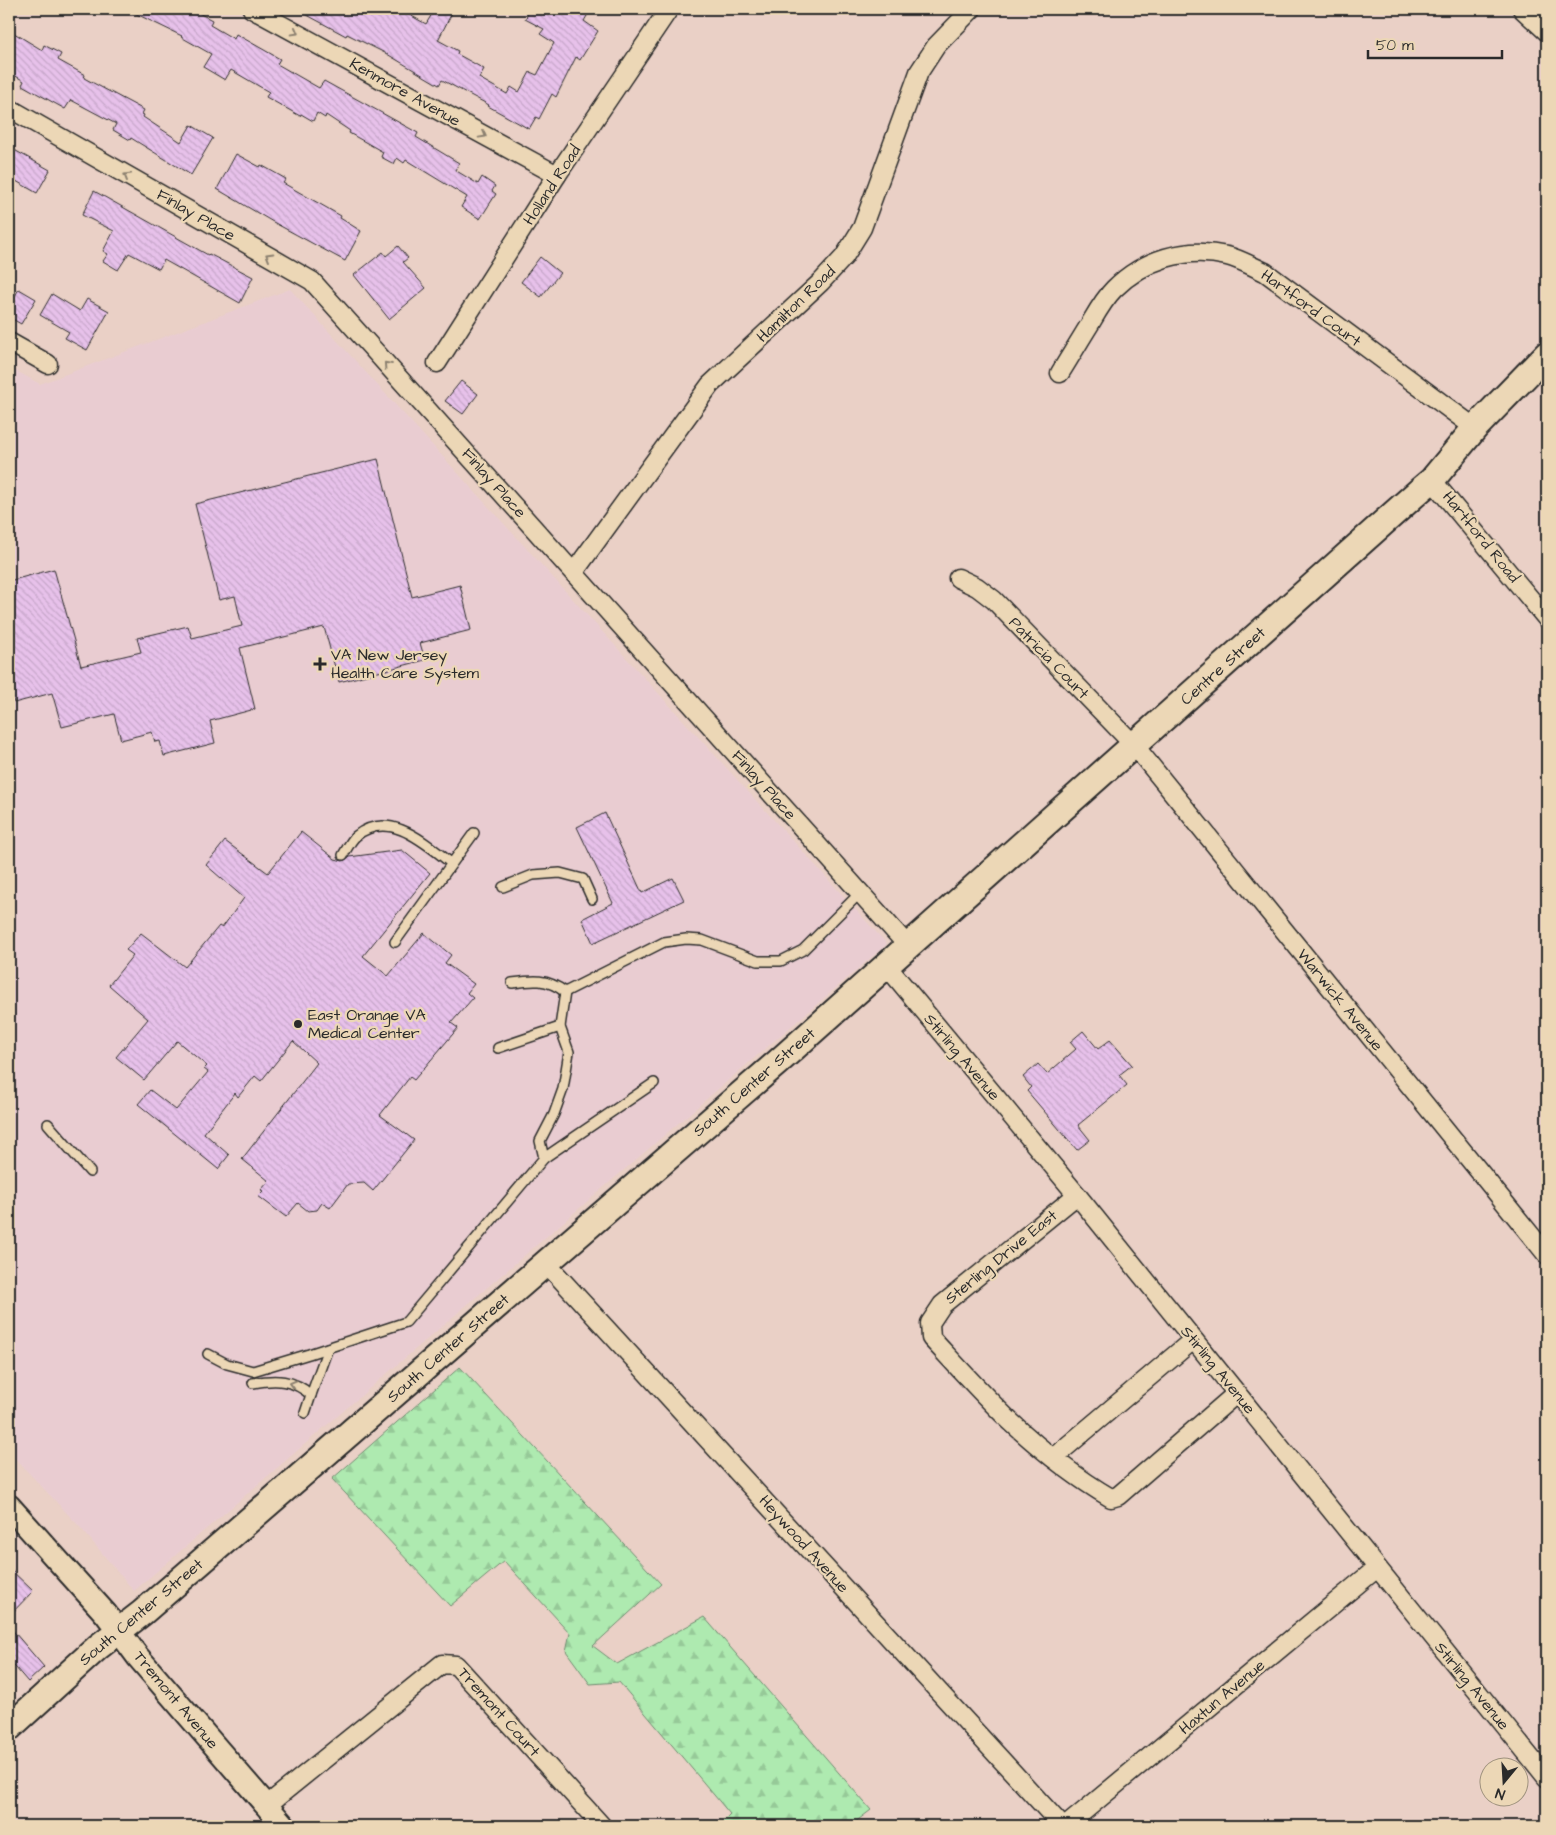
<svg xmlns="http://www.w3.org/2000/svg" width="1556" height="1835" viewBox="0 0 1556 1835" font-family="'Architects Daughter',sans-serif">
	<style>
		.built { fill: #e9ccd1 }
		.forest { fill: url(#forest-firs); stroke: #6c8a6e }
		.building { fill: url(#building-back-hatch); stroke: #2b2b2b }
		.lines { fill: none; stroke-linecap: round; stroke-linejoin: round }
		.service-casing { stroke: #2b2b2b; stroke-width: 12 }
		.minor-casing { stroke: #2b2b2b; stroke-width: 21 }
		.tertiary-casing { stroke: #2b2b2b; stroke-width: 26 }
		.secondary-casing { stroke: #2b2b2b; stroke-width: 29 }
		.service { stroke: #ecd7b6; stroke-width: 9 }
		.minor { stroke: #ecd7b6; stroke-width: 18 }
		.tertiary { stroke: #ecd7b6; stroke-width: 22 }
		.secondary { stroke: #ecd7b6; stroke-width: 25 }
		.oneway { stroke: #8c8170 }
		.poi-dot { fill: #2b2b2b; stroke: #ecd7b6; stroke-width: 2 }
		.labels { text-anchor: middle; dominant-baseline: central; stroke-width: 4.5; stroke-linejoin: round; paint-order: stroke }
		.street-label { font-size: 16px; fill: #2b2b2b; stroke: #ecd7b6 }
		.poi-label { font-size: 16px; fill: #2b2b2b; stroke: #ecd7b6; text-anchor: start }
	</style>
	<defs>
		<pattern id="forest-firs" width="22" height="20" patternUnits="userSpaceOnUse" patternTransform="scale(1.25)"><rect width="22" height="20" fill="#aeeab0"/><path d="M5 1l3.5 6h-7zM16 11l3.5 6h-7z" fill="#96c998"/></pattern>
		<pattern id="building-back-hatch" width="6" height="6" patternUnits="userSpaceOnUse" patternTransform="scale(1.25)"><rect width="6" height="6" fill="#e7c1ea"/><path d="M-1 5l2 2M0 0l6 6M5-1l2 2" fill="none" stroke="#c6a6c9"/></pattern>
	</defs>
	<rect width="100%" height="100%" fill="#ead0c6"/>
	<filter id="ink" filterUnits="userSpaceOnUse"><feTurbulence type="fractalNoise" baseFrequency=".02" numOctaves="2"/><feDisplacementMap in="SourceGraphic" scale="10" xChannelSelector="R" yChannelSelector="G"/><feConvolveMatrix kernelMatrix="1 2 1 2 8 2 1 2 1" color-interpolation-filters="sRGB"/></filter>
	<g filter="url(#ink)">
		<path class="built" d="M 290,289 L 887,944 L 134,1591 L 79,1526 L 9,1452 L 9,994 L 12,991 L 9,987 L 9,367 L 40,384 Z"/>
		<path class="forest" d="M 460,1367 L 661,1584 L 593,1646 L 617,1664 L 704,1617 L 871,1810 L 850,1826 L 718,1826 L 730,1814 L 619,1682 L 590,1684 L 566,1651 L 570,1633 L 504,1561 L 450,1606 L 332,1479 Z"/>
		<g class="building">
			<path d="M 126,9 L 191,9 L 212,20 L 210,25 L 234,39 L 236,34 L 280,59 L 277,64 L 319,88 L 324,81 L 418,133 L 416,137 L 459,163 L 455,170 L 478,184 L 482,177 L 495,186 L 492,191 L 496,194 L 480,219 L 461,207 L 467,197 L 406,160 L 404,163 L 397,158 L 394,164 L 381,157 L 383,152 L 349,133 L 350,131 L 326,115 L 325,118 L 317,113 L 313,121 L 301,114 L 300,116 L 266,97 L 269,92 L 231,70 L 225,80 L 203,67 L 211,54 L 181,37 L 182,36 Z"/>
			<path d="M 296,9 L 399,9 L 426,24 L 435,9 L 454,9 L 438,40 L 458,51 L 457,54 L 484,69 L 479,78 L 507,94 L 511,87 L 519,92 L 530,72 L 537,75 L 554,43 L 540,34 L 544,29 L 525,19 L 531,9 L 591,9 L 584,21 L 598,31 L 580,60 L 576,57 L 556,97 L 552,94 L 539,119 L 536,117 L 529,129 L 488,106 L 489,105 L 442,80 L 439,85 L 387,54 L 347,34 L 346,36 Z"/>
			<path d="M 14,33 L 42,50 L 44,45 L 61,54 L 58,60 L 85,75 L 84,78 L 144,110 L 142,114 L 144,115 L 143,117 L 181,142 L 191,125 L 213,138 L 191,175 L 131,138 L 130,140 L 113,130 L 116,124 L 71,100 L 65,109 L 22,85 L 24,81 L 9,72 L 9,42 Z"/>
			<path d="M 9,147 L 50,170 L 37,193 L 9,177 Z"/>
			<path d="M 236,154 L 260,167 L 261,165 L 286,179 L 283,183 L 341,216 L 340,218 L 361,231 L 345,261 L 273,222 L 217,189 Z"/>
			<path d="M 94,191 L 208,255 L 209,254 L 253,277 L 240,303 L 164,260 L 159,269 L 129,253 L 118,270 L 103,261 L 108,254 L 103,251 L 114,231 L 82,215 Z"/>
			<path d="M 398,246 L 408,258 L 403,262 L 426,288 L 389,319 L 354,275 L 383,252 L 386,256 Z"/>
			<path d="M 540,257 L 560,273 L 541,297 L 521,282 Z"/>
			<path d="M 19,289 L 36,299 L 21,324 L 9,317 L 9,306 Z"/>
			<path d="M 52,294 L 80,311 L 87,299 L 109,311 L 87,350 L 65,338 L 69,332 L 40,315 Z"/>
			<path d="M 461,381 L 478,394 L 463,414 L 445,401 Z"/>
			<path d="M 378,459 L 412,597 L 460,585 L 471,630 L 420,643 L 425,660 L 339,682 L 324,627 L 240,648 L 255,709 L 210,721 L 215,743 L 164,756 L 160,741 L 155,742 L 152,732 L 121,740 L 114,714 L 62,727 L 52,693 L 14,703 L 9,684 L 9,581 L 54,569 L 81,666 L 141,652 L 137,638 L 188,626 L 192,638 L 242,626 L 235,596 L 219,600 L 195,504 Z"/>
			<path d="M 605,813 L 642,893 L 673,878 L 684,900 L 593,943 L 582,919 L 613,903 L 577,827 Z"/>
			<path d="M 301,832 L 335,859 L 343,861 L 349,857 L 402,850 L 430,873 L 363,956 L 388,976 L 424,933 L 451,955 L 445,963 L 474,984 L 467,993 L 473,998 L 451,1023 L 458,1028 L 414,1080 L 410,1077 L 380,1115 L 414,1140 L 373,1191 L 364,1183 L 348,1184 L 330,1208 L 322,1203 L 317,1210 L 308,1211 L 298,1203 L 286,1217 L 258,1196 L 263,1191 L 261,1190 L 269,1181 L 242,1159 L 317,1063 L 293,1041 L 261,1081 L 255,1076 L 238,1097 L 235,1093 L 204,1133 L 229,1155 L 218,1169 L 138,1104 L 150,1090 L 176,1110 L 208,1072 L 204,1069 L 207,1066 L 177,1041 L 144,1080 L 116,1057 L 148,1019 L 109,985 L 133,955 L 126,950 L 141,933 L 185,967 L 219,926 L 222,928 L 244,898 L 206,865 L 225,841 L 268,873 Z"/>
			<path d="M 1083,1031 L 1098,1049 L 1110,1040 L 1132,1065 L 1119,1075 L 1127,1085 L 1078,1125 L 1090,1140 L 1077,1150 L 1027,1091 L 1031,1087 L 1023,1077 L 1038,1064 L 1047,1074 L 1076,1049 L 1070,1042 Z"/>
			<path d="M 9,1568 L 33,1591 L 9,1616 Z"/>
			<path d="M 9,1626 L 44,1667 L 28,1682 L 9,1660 Z"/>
		</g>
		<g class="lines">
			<g class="service-casing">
				<g id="service">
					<path d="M 343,855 C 347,849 351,840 356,836 C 389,809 425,843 451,863"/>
					<path d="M 503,887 L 533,875 L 560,873 L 583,879 L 592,899"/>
					<path d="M 395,942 L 474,833"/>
					<path d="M 512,983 C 533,980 547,978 565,992 L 664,942 L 686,939 L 702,940 L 758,961 L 781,961 L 803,950 L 860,893"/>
					<path d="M 565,992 L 560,1027 L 569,1052 L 563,1089 L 554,1114 L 540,1141 L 544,1158 L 654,1083"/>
					<path d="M 498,1048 L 560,1027"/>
					<path d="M 48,1124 L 90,1172"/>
					<path d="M 208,1354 L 227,1364 L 253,1371 L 309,1354 L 406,1322 L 544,1158"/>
					<path d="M 253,1383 C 276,1379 293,1379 311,1395 L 305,1413"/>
					<path d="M 311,1395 L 328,1348"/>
				</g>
			</g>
			<g class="minor-casing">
				<g id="minor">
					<path d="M 252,9 L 557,175"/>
					<path d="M 1522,9 L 1547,32"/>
					<path d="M 9,108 L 312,281 L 908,946"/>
					<path d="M 9,342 L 48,364"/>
					<path d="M 437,363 L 557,175 L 669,9"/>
					<path d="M 1060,373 C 1070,357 1080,340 1090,324 C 1097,312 1104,299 1114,289 C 1143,260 1185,246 1227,256 C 1240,259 1253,267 1265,272 L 1475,428"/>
					<path d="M 1432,480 L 1547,619"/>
					<path d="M 574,572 L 710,385 L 821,282 L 844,257 L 862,228 L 919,72 L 936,46 L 972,9"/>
					<path d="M 958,578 L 977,587 L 994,600 L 1134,745 L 1547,1255"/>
					<path d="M 886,965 L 1077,1195 L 1547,1778"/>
					<path d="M 1077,1195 L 942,1305 L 930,1323 L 931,1338 C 957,1366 983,1395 1010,1421 C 1041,1450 1075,1477 1111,1498 L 1118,1496 L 1237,1393"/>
					<path d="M 546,1263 L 1062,1826"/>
					<path d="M 1053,1458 L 1193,1340"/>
					<path d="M 266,1806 L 442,1664 L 456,1665 L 602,1826"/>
					<path d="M 1066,1826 L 1377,1568"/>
				</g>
			</g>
			<g class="tertiary-casing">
				<path id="tertiary" d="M 9,1506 L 106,1614 L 138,1657 L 284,1826"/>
			</g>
			<g class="secondary-casing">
				<path id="secondary" d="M 9,1728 L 98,1647 L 142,1613 L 778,1062 L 1419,491 L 1432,480 L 1475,428 L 1547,354"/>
			</g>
			<use href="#service" class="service"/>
			<use href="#minor" class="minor"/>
			<use href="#tertiary" class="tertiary"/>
			<use href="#secondary" class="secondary"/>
		</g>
		<defs><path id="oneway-chevron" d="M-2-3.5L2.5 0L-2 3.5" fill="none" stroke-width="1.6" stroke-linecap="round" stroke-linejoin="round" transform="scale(1.25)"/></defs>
		<g class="oneway">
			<use href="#oneway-chevron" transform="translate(295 32) rotate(29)"/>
			<use href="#oneway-chevron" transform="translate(483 135) rotate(29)"/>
			<use href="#oneway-chevron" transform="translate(127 176) rotate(-150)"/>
			<use href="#oneway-chevron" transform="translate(269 256) rotate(-150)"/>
			<use href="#oneway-chevron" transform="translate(387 365) rotate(-132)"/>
			<use href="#oneway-chevron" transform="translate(293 1384) rotate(-165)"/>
		</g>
	</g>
	<g class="poi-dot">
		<path d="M317.5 656.5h5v5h5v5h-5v5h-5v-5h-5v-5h5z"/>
		<circle cx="298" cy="1024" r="5"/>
	</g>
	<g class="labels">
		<g class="street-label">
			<text transform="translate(405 92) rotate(29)">Kenmore Avenue</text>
			<text transform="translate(552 185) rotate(-57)">Holland Road</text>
			<text transform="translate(196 215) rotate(30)">Finlay Place</text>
			<text transform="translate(796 304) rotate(-44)">Hamilton Road</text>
			<text transform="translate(1311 308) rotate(36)">Hartford Court</text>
			<text transform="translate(494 483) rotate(48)">Finlay Place</text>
			<text transform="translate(1481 537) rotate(51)">Hartford Road</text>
			<text transform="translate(1049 658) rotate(46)">Patricia Court</text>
			<text transform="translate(1223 666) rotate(-42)">Centre Street</text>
			<text transform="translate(764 785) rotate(48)">Finlay Place</text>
			<text transform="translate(1340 1000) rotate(51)">Warwick Avenue</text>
			<text transform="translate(962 1057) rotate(50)">Stirling Avenue</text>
			<text transform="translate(754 1082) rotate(-41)">South Center Street</text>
			<text transform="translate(1001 1257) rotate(-39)">Sterling Drive East</text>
			<text transform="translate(448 1348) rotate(-41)">South Center Street</text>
			<text transform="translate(1218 1370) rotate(51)">Stirling Avenue</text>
			<text transform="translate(804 1544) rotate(48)">Heywood Avenue</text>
			<text transform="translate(141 1612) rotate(-40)">South Center Street</text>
			<text transform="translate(1472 1686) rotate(51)">Stirling Avenue</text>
			<text transform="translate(1222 1697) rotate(-40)">Haxtun Avenue</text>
			<text transform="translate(176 1700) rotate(50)">Tremont Avenue</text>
			<text transform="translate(499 1712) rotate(48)">Tremont Court</text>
		</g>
		<g class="poi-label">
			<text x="331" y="655">VA New Jersey<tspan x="331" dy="18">Health Care System</tspan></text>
			<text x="308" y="1015">East Orange VA<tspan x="308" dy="18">Medical Center</tspan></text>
		</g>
	</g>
	<rect width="1556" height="1835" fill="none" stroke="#ecd7b6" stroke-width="30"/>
	<rect x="15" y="15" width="1526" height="1805" fill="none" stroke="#2b2b2b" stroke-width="2" filter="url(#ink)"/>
	<g transform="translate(1504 1782) rotate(198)"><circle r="24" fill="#ecd7b6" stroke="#9f927e"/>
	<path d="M0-4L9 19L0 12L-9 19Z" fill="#2b2b2b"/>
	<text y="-8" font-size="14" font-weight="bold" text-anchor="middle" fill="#2b2b2b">N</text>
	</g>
	<path d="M1368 50v8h134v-8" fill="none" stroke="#2b2b2b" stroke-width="2.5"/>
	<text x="1376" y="50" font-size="15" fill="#2b2b2b" stroke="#ecd7b6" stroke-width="4" paint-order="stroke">50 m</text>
</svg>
